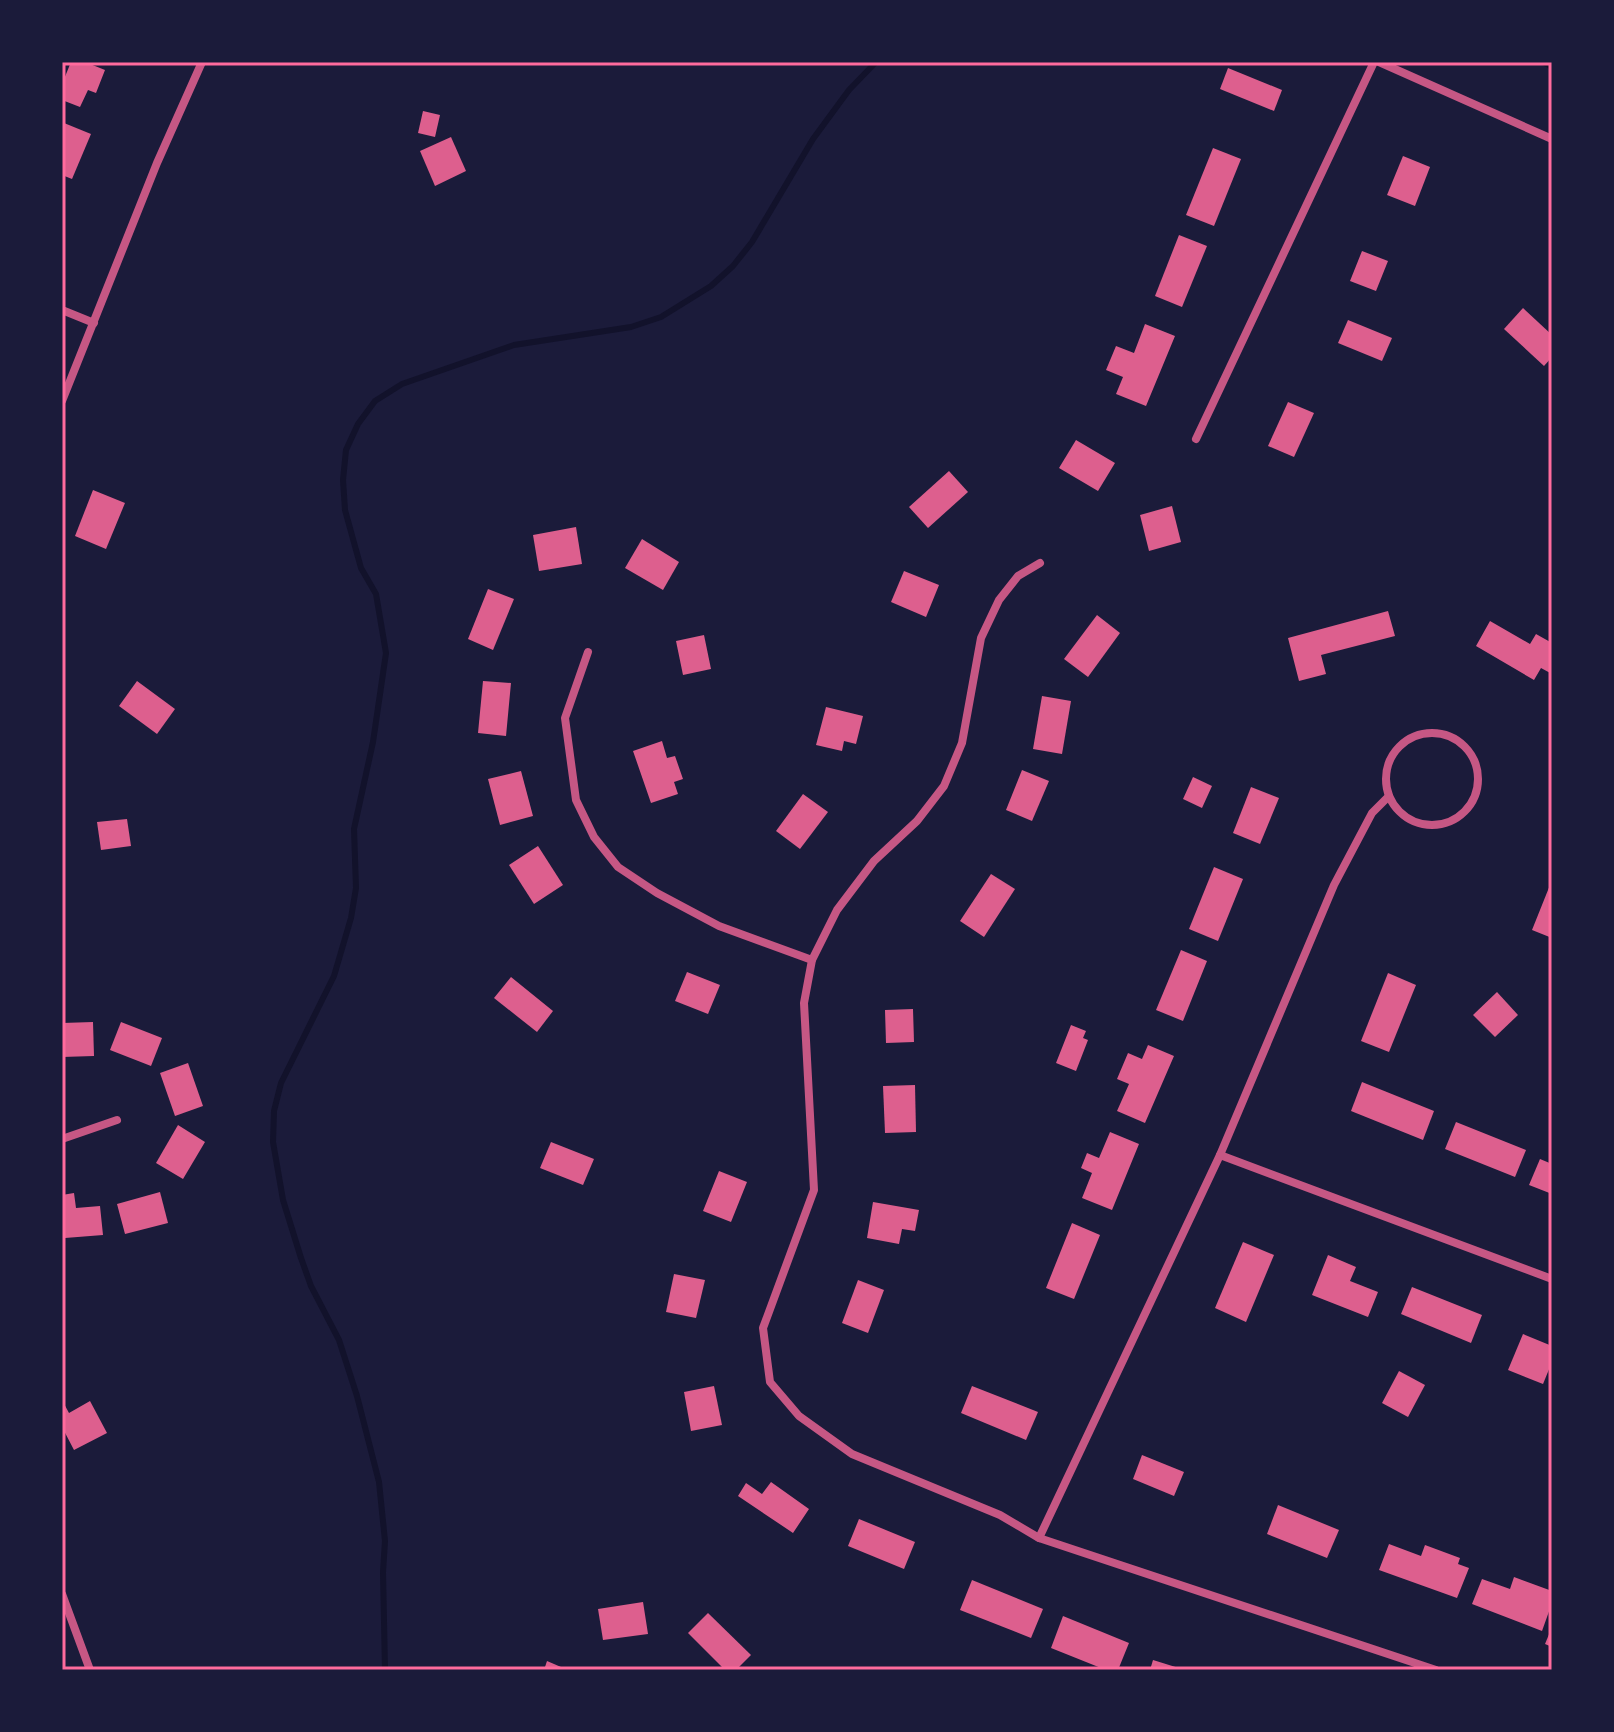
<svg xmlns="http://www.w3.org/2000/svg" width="1614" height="1732" viewBox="0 0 1614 1732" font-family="'Public Sans',sans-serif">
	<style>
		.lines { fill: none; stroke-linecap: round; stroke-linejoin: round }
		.stream { stroke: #12122b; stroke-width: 6 }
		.building { fill: #dd5f8e }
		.minor { stroke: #c65784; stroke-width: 8 }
		.neatline { fill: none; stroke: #ff6b9d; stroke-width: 3 }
	</style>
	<rect width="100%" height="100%" fill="#1b1b3a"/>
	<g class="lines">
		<g class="stream">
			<path d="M 1543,62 L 1552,67"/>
			<path d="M 385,1670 L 383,1572 L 385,1541 L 379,1482 L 357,1396 L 339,1340 L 311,1286 L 301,1258 L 283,1200 L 273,1142 L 274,1111 L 281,1083 L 334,976 L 351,918 L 356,888 L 354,829 L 373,742 L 386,653 L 376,594 L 361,568 L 345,510 L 343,480 L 346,450 L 358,424 L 375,401 L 402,384 L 514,345 L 631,327 L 661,317 L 711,286 L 733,266 L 752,242 L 813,139 L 849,90 L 876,62"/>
		</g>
	</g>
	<g class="building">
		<path d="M 71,62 L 85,62 L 105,70 L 96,93 L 88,90 L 80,107 L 62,100 L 62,84 Z"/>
		<path d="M 1228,68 L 1282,90 L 1274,111 L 1220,89 Z"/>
		<path d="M 423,111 L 440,115 L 435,137 L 418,133 Z"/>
		<path d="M 64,123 L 91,134 L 72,179 L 62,175 L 62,129 Z"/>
		<path d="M 451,137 L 466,171 L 435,186 L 420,151 Z"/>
		<path d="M 1213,148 L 1241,159 L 1214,226 L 1186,215 Z"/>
		<path d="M 1403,156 L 1430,167 L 1415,206 L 1387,195 Z"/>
		<path d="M 1179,235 L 1207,246 L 1182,307 L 1155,296 Z"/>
		<path d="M 1362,251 L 1388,261 L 1376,291 L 1350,281 Z"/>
		<path d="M 1523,308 L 1552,335 L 1552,357 L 1544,366 L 1504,329 Z"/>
		<path d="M 1348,320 L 1392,338 L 1382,361 L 1338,343 Z"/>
		<path d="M 1145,324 L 1175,336 L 1146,406 L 1116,394 L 1123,377 L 1106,370 L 1116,346 L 1134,353 Z"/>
		<path d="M 1288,402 L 1314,413 L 1294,457 L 1268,446 Z"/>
		<path d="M 1076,440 L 1115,463 L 1098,491 L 1059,468 Z"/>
		<path d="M 949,471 L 968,492 L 928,528 L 909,507 Z"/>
		<path d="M 93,490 L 125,503 L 106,549 L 75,536 Z"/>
		<path d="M 1172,506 L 1181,542 L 1149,551 L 1140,515 Z"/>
		<path d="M 576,527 L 582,564 L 539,571 L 533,535 Z"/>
		<path d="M 642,539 L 679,562 L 663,590 L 625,568 Z"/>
		<path d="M 904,571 L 939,585 L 926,617 L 891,602 Z"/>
		<path d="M 488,589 L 514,599 L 493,650 L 468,639 Z"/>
		<path d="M 1388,611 L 1395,636 L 1321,655 L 1326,674 L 1299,681 L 1288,638 Z"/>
		<path d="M 1097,615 L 1120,633 L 1088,677 L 1064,659 Z"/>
		<path d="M 1490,621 L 1530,644 L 1536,634 L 1552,643 L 1552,674 L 1541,668 L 1534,680 L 1476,646 Z"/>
		<path d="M 704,635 L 711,669 L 683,675 L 676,641 Z"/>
		<path d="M 137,681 L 175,709 L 157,734 L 119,706 Z"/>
		<path d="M 483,681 L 511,683 L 506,736 L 478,733 Z"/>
		<path d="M 1042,696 L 1071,701 L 1062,754 L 1033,749 Z"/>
		<path d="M 826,707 L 863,716 L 856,744 L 844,741 L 842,751 L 816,745 Z"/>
		<path d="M 662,741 L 667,758 L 675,756 L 683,779 L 674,782 L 678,794 L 651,803 L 633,751 Z"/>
		<path d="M 1022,770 L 1049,781 L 1032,821 L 1006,810 Z"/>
		<path d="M 521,771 L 533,816 L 500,825 L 488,779 Z"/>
		<path d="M 1193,777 L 1212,786 L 1202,808 L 1183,799 Z"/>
		<path d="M 1251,787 L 1279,798 L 1260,844 L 1233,833 Z"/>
		<path d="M 803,794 L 828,812 L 800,849 L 776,831 Z"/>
		<path d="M 127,819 L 131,846 L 101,850 L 97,822 Z"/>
		<path d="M 538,846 L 563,885 L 534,904 L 509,865 Z"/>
		<path d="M 1214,867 L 1243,879 L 1218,941 L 1189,929 Z"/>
		<path d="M 991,874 L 1015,889 L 984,937 L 960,921 Z"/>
		<path d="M 1552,880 L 1552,938 L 1532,930 Z"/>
		<path d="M 1181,950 L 1207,961 L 1183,1021 L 1156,1010 Z"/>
		<path d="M 687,972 L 720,985 L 708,1014 L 675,1001 Z"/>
		<path d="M 1388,973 L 1416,985 L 1389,1052 L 1361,1041 Z"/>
		<path d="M 511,977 L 553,1011 L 537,1032 L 494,998 Z"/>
		<path d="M 1497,992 L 1518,1015 L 1495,1037 L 1473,1015 Z"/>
		<path d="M 913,1009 L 914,1042 L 886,1043 L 885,1010 Z"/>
		<path d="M 93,1022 L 94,1056 L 62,1057 L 62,1023 Z"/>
		<path d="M 121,1022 L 162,1038 L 151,1066 L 110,1050 Z"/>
		<path d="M 1071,1025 L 1086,1031 L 1083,1038 L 1088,1040 L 1076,1071 L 1056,1063 Z"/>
		<path d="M 1148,1045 L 1174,1056 L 1145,1123 L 1117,1111 L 1129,1084 L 1117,1079 L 1128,1053 L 1142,1059 Z"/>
		<path d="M 188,1063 L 203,1106 L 175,1116 L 160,1073 Z"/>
		<path d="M 1362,1082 L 1434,1111 L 1423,1140 L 1351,1111 Z"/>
		<path d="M 915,1085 L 916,1132 L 885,1133 L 883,1086 Z"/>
		<path d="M 1456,1122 L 1526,1150 L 1515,1177 L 1445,1149 Z"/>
		<path d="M 178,1125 L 205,1142 L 183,1179 L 156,1163 Z"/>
		<path d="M 1110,1132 L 1139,1144 L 1112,1210 L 1082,1198 L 1092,1173 L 1081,1168 L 1087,1153 L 1099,1158 Z"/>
		<path d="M 551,1142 L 594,1159 L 583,1185 L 540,1168 Z"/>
		<path d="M 1540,1159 L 1552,1164 L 1552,1194 L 1529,1185 Z"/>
		<path d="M 719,1171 L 747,1182 L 731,1222 L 703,1211 Z"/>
		<path d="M 160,1192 L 168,1223 L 125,1234 L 117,1204 Z"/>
		<path d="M 74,1193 L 76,1208 L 100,1206 L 103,1235 L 65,1238 L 62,1195 Z"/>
		<path d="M 873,1202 L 919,1210 L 915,1231 L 902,1229 L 899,1244 L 867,1238 Z"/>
		<path d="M 1072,1223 L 1100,1235 L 1074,1299 L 1046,1288 Z"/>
		<path d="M 1243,1242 L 1274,1255 L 1246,1322 L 1215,1308 Z"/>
		<path d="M 1328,1255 L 1356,1267 L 1350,1281 L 1378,1292 L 1368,1317 L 1312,1295 Z"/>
		<path d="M 674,1274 L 705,1280 L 696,1318 L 666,1312 Z"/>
		<path d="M 858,1280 L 884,1290 L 868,1333 L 842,1323 Z"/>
		<path d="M 1412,1287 L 1482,1315 L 1471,1343 L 1401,1314 Z"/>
		<path d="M 1523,1334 L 1552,1346 L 1552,1362 L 1543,1384 L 1508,1370 Z"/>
		<path d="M 1399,1371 L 1425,1385 L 1408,1417 L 1382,1403 Z"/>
		<path d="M 714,1386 L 722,1425 L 691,1431 L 684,1392 Z"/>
		<path d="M 972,1386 L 1038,1412 L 1026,1440 L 961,1413 Z"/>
		<path d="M 62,1400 L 69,1413 L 90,1401 L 107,1433 L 74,1450 L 62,1427 Z"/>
		<path d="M 1142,1455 L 1184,1472 L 1174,1496 L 1133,1479 Z"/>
		<path d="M 771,1482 L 809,1509 L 793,1533 L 738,1496 L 746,1483 L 762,1494 Z"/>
		<path d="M 1278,1505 L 1339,1530 L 1327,1558 L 1267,1534 Z"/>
		<path d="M 859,1519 L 915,1542 L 904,1569 L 848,1546 Z"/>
		<path d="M 1389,1544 L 1421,1556 L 1425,1545 L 1460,1558 L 1458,1564 L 1469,1568 L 1457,1598 L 1379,1570 Z"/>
		<path d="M 1514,1577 L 1552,1591 L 1552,1603 L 1542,1631 L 1472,1604 L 1482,1579 L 1510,1589 Z"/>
		<path d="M 972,1580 L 1043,1609 L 1031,1638 L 960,1610 Z"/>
		<path d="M 643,1602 L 648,1634 L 603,1640 L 598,1609 Z"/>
		<path d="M 708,1613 L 751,1655 L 736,1670 L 725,1670 L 688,1633 Z"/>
		<path d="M 1063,1616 L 1129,1643 L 1118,1670 L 1106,1670 L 1051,1648 Z"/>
		<path d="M 1552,1627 L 1552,1647 L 1545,1644 Z"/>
		<path d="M 1153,1660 L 1182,1669 L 1182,1670 L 1150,1670 Z"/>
		<path d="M 547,1661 L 568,1670 L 544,1670 Z"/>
	</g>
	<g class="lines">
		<g class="minor">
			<path d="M 1379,62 L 1552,139"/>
			<path d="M 62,310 L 94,323"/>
			<path d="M 62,401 L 157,163 L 202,62"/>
			<path d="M 1196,439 L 1374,62"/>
			<path d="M 1040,563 L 1018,576 L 999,600 L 981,638 L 962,743 L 944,786 L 917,821 L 874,861 L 837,910 L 812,960 L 804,1003 L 814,1190 L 763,1328 L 770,1382 L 799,1416 L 852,1454 L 1000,1515 L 1039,1538 L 1436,1670"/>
			<path d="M 588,652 L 565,718 L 576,800 L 594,837 L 618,867 L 657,893 L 719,926 L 812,960"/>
			<circle cx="1432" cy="779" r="46"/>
			<path d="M 62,1139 L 117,1120"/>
			<path d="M 1220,1155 L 1552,1279"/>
			<path d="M 1039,1538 L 1220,1155 L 1334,885 L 1372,813 L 1389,796"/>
			<path d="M 62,1594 L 90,1670"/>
		</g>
	</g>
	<rect width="1614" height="1732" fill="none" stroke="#1b1b3a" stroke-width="128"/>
	<rect x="64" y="64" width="1486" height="1604" class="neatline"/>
</svg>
